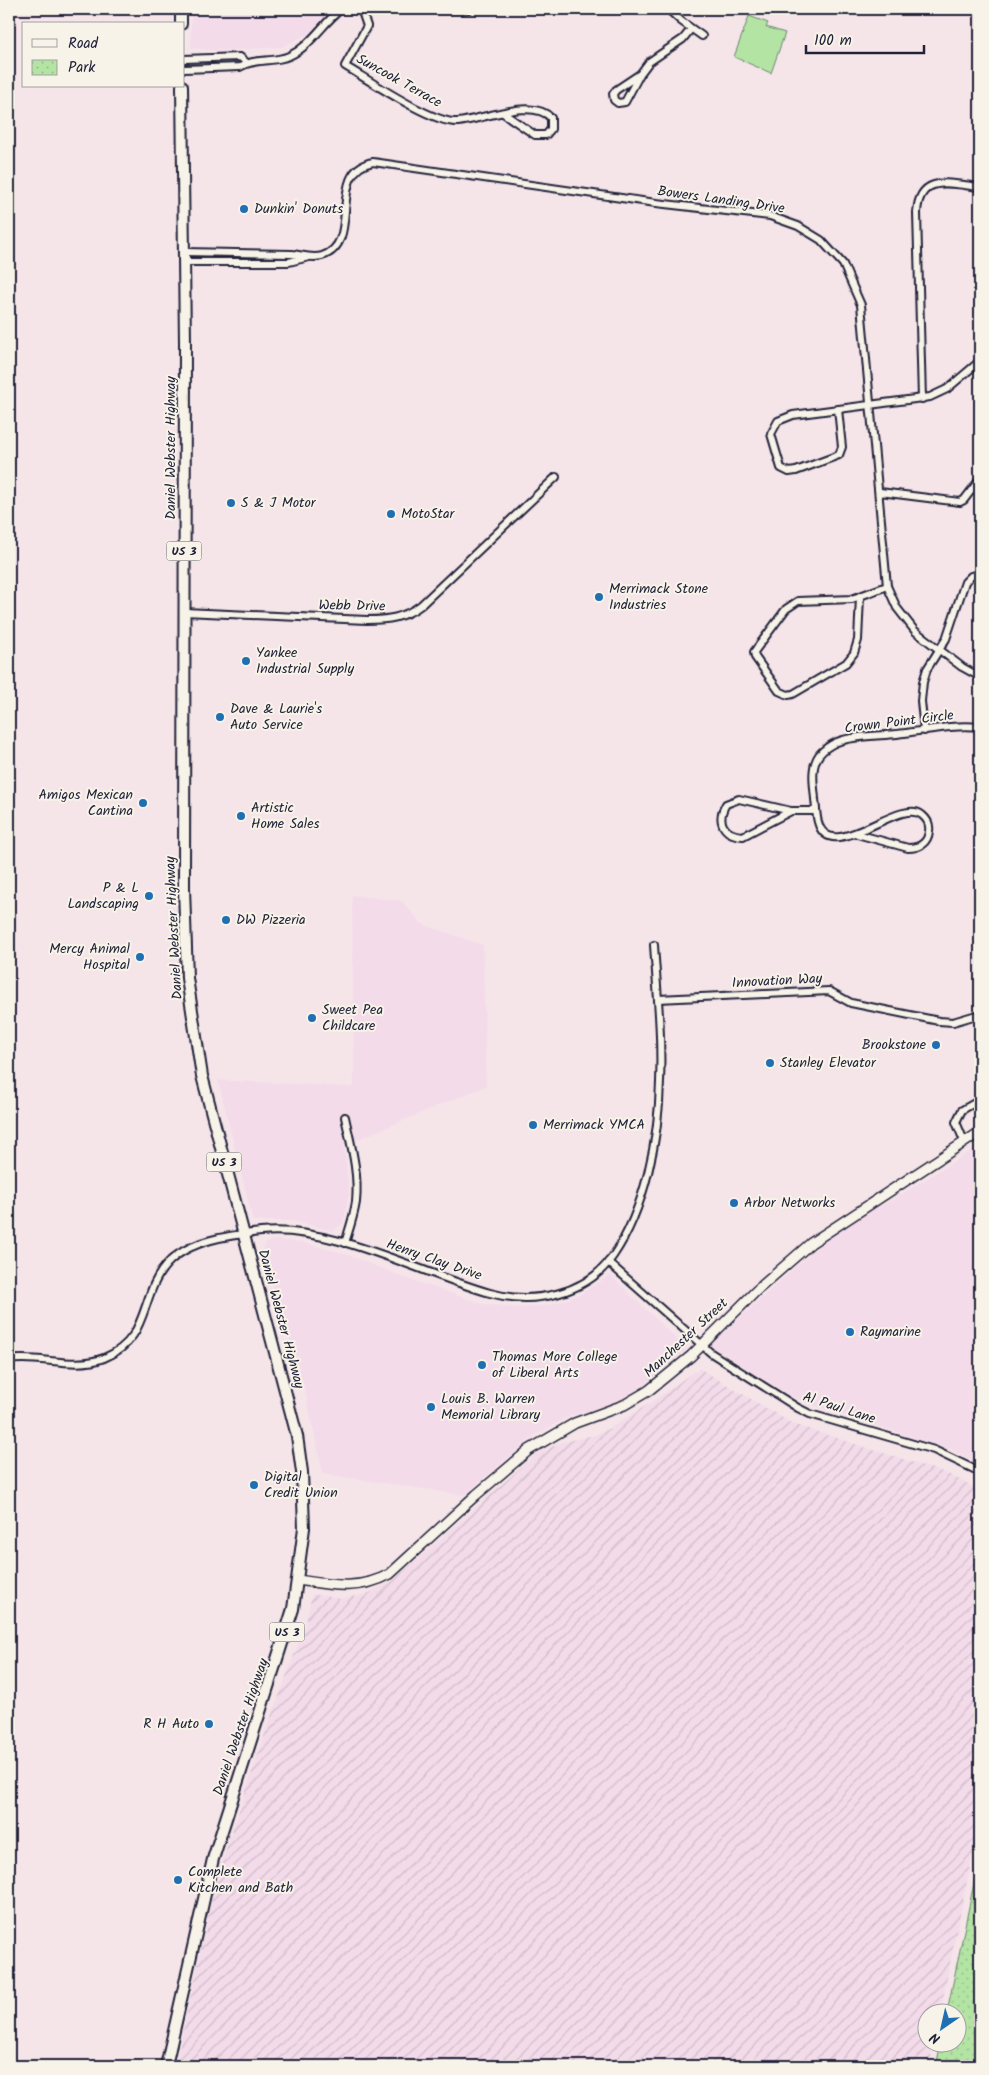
<svg xmlns="http://www.w3.org/2000/svg" width="989" height="2075" viewBox="0 0 989 2075" font-family="Kalam,sans-serif">
	<style>
		.built { fill: #f3dbea }
		.industrial { fill: url(#industrial-furrows) }
		.grass { fill: #b3e4a3; stroke: #6a836f }
		.park { fill: url(#park-dots); stroke: #6a836f }
		.lines { fill: none; stroke-linecap: round; stroke-linejoin: round }
		.street-casing { stroke: #22223b; stroke-width: 10 }
		.secondary-casing { stroke: #22223b; stroke-width: 12 }
		.primary-casing { stroke: #22223b; stroke-width: 14 }
		.street { stroke: #f7f3e8; stroke-width: 6 }
		.secondary { stroke: #f7f3e8; stroke-width: 9 }
		.primary { stroke: #f7f3e8; stroke-width: 10 }
		.poi-dot { fill: #1f6fb2; stroke: #f7f3e8; stroke-width: 2 }
		.labels { text-anchor: middle; dominant-baseline: central; stroke-width: 4; stroke-linejoin: round; paint-order: stroke }
		.shield { fill: #f7f3e8; stroke: #62616f; stroke-width: 1 }
		.shield-label { font-size: 12px; font-weight: bold; fill: #22223b }
		.street-label { font-size: 14px; fill: #22223b; stroke: #f7f3e8 }
		.poi-label { font-size: 14px; fill: #22223b; stroke: #f7f3e8; text-anchor: start }
	</style>
	<defs>
		<pattern id="industrial-furrows" width="10" height="10" patternUnits="userSpaceOnUse" patternTransform="scale(1.25)"><rect width="10" height="10" fill="#f3dbea"/><path d="M-1 1l2-2M0 10L10 0M9 11l2-2" fill="none" stroke="#d0bcca"/></pattern>
		<pattern id="park-dots" width="8" height="8" patternUnits="userSpaceOnUse" patternTransform="scale(1.25)"><rect width="8" height="8" fill="#b3e4a3"/><path d="M2 2h.1M6 6h.1" fill="none" stroke="#9ac38d" stroke-width="1.8" stroke-linecap="round"/></pattern>
	</defs>
	<rect width="100%" height="100%" fill="#f5e5e9"/>
	<filter id="ink" filterUnits="userSpaceOnUse"><feTurbulence type="fractalNoise" baseFrequency=".02" numOctaves="2"/><feDisplacementMap in="SourceGraphic" scale="10" xChannelSelector="R" yChannelSelector="G"/><feConvolveMatrix kernelMatrix="1 2 1 2 8 2 1 2 1" color-interpolation-filters="sRGB"/></filter>
	<g filter="url(#ink)">
		<g class="built">
			<path d="M 191,9 L 332,9 L 308,34 L 282,47 L 216,51 L 191,48 Z"/>
			<path d="M 352,895 L 402,901 L 422,924 L 483,945 L 486,1086 L 344,1145 L 349,1194 L 343,1224 L 333,1231 L 293,1221 L 253,1221 L 218,1080 L 354,1087 Z"/>
			<path d="M 980,1145 L 980,1464 L 950,1449 L 812,1405 L 787,1394 L 710,1345 L 813,1251 L 858,1217 L 894,1199 Z"/>
			<path d="M 275,1240 L 306,1243 L 345,1254 L 406,1278 L 483,1304 L 521,1308 L 549,1305 L 579,1295 L 610,1275 L 687,1349 L 640,1388 L 613,1403 L 572,1415 L 535,1435 L 464,1495 L 323,1474 L 303,1382 L 262,1253 L 265,1243 Z"/>
		</g>
		<path class="industrial" d="M 699,1368 L 793,1424 L 946,1473 L 980,1490 L 980,1819 L 940,2012 L 926,2012 L 926,2042 L 934,2043 L 929,2066 L 175,2066 L 218,1873 L 265,1733 L 305,1626 L 312,1594 L 341,1599 L 367,1594 L 394,1580 L 536,1454 L 562,1442 L 595,1435 L 610,1428 L 650,1403 Z"/>
		<path class="grass" d="M 749,16 L 768,23 L 766,27 L 785,33 L 771,73 L 734,57 Z"/>
		<path class="park" d="M 980,1854 L 980,2066 L 936,2066 L 941,2043 L 956,2042 L 956,2012 L 947,2012 Z"/>
		<g class="lines">
			<g class="street-casing">
				<g id="street">
					<path d="M 361,9 L 367,26 L 345,66 C 369,80 433,124 458,122 C 482,120 533,97 551,118 L 551,129 L 546,135 L 535,135 L 503,113"/>
					<path d="M 439,9 L 469,9"/>
					<path d="M 668,9 L 681,21 L 702,36"/>
					<path d="M 184,59 L 240,57 L 247,63"/>
					<path d="M 184,69 L 240,67 C 253,58 273,63 289,56 C 311,46 322,24 341,9"/>
					<path d="M 640,74 L 625,102 L 618,103 L 614,100 L 613,94 L 616,90 L 640,74 L 649,62 L 683,39 L 691,29"/>
					<path d="M 184,252 L 292,254 C 302,255 312,259 322,256 C 364,243 325,171 373,162 L 656,203 L 770,216 L 798,226 L 821,240 L 843,264 L 861,305 L 887,586 L 897,608 L 915,631 L 962,667 L 980,677"/>
					<path d="M 184,262 L 289,262 L 309,257"/>
					<path d="M 922,399 L 917,213 C 919,173 951,184 980,187"/>
					<path d="M 838,409 L 842,447 L 839,455 L 796,471 L 789,472 L 781,468 L 771,434 L 778,421 L 793,415 L 930,397 L 947,389 L 980,361"/>
					<path d="M 880,492 L 960,502 L 964,500 L 980,479"/>
					<path d="M 860,597 L 858,640 L 854,653 L 846,663 L 793,694 L 788,695 L 779,691 L 755,657 L 754,652 L 786,609 L 798,601 L 852,599 L 887,586"/>
					<path d="M 184,612 L 367,620 C 388,620 404,618 421,605 L 556,477"/>
					<path d="M 924,731 L 921,701 L 923,682 L 927,669 L 946,639 L 965,582 L 971,576 L 980,575"/>
					<path d="M 791,811 L 739,799 L 726,804 C 716,821 723,835 743,836 L 791,811 L 816,811"/>
					<path d="M 857,834 L 908,848 C 919,848 928,843 929,831 C 930,825 927,819 922,815 C 900,796 830,867 818,822 C 816,815 816,807 815,799 C 814,785 810,768 819,755 C 824,749 830,745 837,742 C 856,735 878,736 897,734 C 924,731 953,724 980,727"/>
					<path d="M 658,999 L 829,991 L 851,1003 L 939,1021 L 953,1022 L 980,1014"/>
					<path d="M 345,1117 C 351,1145 359,1173 356,1202 C 354,1216 349,1230 345,1243"/>
					<path d="M 964,1141 L 956,1122 L 962,1110 L 980,1100"/>
					<path d="M 608,1262 L 711,1353 L 798,1408 L 810,1414 L 934,1450 L 980,1472"/>
					<path d="M 9,1360 C 40,1355 74,1370 104,1358 C 151,1339 139,1295 167,1264 C 189,1240 230,1235 261,1232 C 330,1224 422,1274 490,1293 C 533,1305 586,1295 613,1256 C 645,1210 659,1137 660,1082 C 662,1036 657,990 654,945"/>
				</g>
			</g>
			<g class="secondary-casing">
				<path id="secondary" d="M 298,1580 C 331,1585 359,1591 390,1574 L 476,1495 L 529,1450 L 575,1423 L 624,1405 L 648,1391 L 691,1356 L 756,1291 L 811,1243 L 980,1132"/>
			</g>
			<g class="primary-casing">
				<g id="primary">
					<path d="M 181,9 L 181,24"/>
					<path d="M 166,2066 L 213,1859 L 293,1609 L 304,1528 L 302,1472 L 297,1436 L 202,1076 L 187,978 L 184,888 L 185,342 L 182,86"/>
				</g>
			</g>
			<use href="#street" class="street"/>
			<use href="#secondary" class="secondary"/>
			<use href="#primary" class="primary"/>
		</g>
	</g>
	<g class="poi-dot">
		<circle cx="244" cy="209" r="5"/>
		<circle cx="231" cy="503" r="5"/>
		<circle cx="391" cy="514" r="5"/>
		<circle cx="599" cy="597" r="5"/>
		<circle cx="246" cy="661" r="5"/>
		<circle cx="220" cy="717" r="5"/>
		<circle cx="143" cy="803" r="5"/>
		<circle cx="241" cy="816" r="5"/>
		<circle cx="149" cy="896" r="5"/>
		<circle cx="226" cy="920" r="5"/>
		<circle cx="140" cy="957" r="5"/>
		<circle cx="312" cy="1018" r="5"/>
		<circle cx="936" cy="1045" r="5"/>
		<circle cx="770" cy="1063" r="5"/>
		<circle cx="533" cy="1125" r="5"/>
		<circle cx="734" cy="1203" r="5"/>
		<circle cx="850" cy="1332" r="5"/>
		<circle cx="482" cy="1365" r="5"/>
		<circle cx="431" cy="1407" r="5"/>
		<circle cx="254" cy="1485" r="5"/>
		<circle cx="209" cy="1724" r="5"/>
		<circle cx="178" cy="1880" r="5"/>
	</g>
	<g class="labels">
		<g class="shield">
			<rect x="166.5" y="541.5" width="35" height="19" rx="4"/>
			<rect x="206.5" y="1152.5" width="35" height="19" rx="4"/>
			<rect x="269.5" y="1622.5" width="35" height="19" rx="4"/>
		</g>
		<g class="shield-label">
			<text x="184" y="551">US 3</text>
			<text x="224" y="1162">US 3</text>
			<text x="287" y="1632">US 3</text>
		</g>
		<g class="street-label">
			<text transform="translate(399 81) rotate(29)">Suncook Terrace</text>
			<text transform="translate(721 200) rotate(8)">Bowers Landing Drive</text>
			<text transform="translate(171 448) rotate(-90)">Daniel Webster Highway</text>
			<text transform="translate(352 606) rotate(1)">Webb Drive</text>
			<text transform="translate(899 722) rotate(-7)">Crown Point Circle</text>
			<text transform="translate(174 928) rotate(-93)">Daniel Webster Highway</text>
			<text transform="translate(777 981) rotate(-3)">Innovation Way</text>
			<text transform="translate(434 1260) rotate(19)">Henry Clay Drive</text>
			<text transform="translate(281 1319) rotate(75)">Daniel Webster Highway</text>
			<text transform="translate(686 1338) rotate(-43)">Manchester Street</text>
			<text transform="translate(839 1408) rotate(18)">Al Paul Lane</text>
			<text transform="translate(241 1727) rotate(-71)">Daniel Webster Highway</text>
		</g>
		<g class="poi-label">
			<text x="254" y="209">Dunkin' Donuts</text>
			<text x="241" y="503">S &amp; J Motor</text>
			<text x="401" y="514">MotoStar</text>
			<text x="609" y="589">Merrimack Stone<tspan x="609" dy="16">Industries</tspan></text>
			<text x="256" y="653">Yankee<tspan x="256" dy="16">Industrial Supply</tspan></text>
			<text x="230" y="709">Dave &amp; Laurie's<tspan x="230" dy="16">Auto Service</tspan></text>
			<text x="133" y="795" text-anchor="end">Amigos Mexican<tspan x="133" dy="16">Cantina</tspan></text>
			<text x="251" y="808">Artistic<tspan x="251" dy="16">Home Sales</tspan></text>
			<text x="139" y="888" text-anchor="end">P &amp; L<tspan x="139" dy="16">Landscaping</tspan></text>
			<text x="236" y="920">DW Pizzeria</text>
			<text x="130" y="949" text-anchor="end">Mercy Animal<tspan x="130" dy="16">Hospital</tspan></text>
			<text x="322" y="1010">Sweet Pea<tspan x="322" dy="16">Childcare</tspan></text>
			<text x="926" y="1045" text-anchor="end">Brookstone</text>
			<text x="780" y="1063">Stanley Elevator</text>
			<text x="543" y="1125">Merrimack YMCA</text>
			<text x="744" y="1203">Arbor Networks</text>
			<text x="860" y="1332">Raymarine</text>
			<text x="492" y="1357">Thomas More College<tspan x="492" dy="16">of Liberal Arts</tspan></text>
			<text x="441" y="1399">Louis B. Warren<tspan x="441" dy="16">Memorial Library</tspan></text>
			<text x="264" y="1477">Digital<tspan x="264" dy="16">Credit Union</tspan></text>
			<text x="199" y="1724" text-anchor="end">R H Auto</text>
			<text x="188" y="1872">Complete<tspan x="188" dy="16">Kitchen and Bath</tspan></text>
		</g>
	</g>
	<rect width="989" height="2075" fill="none" stroke="#f7f3e8" stroke-width="30"/>
	<rect x="15" y="15" width="959" height="2045" fill="none" stroke="#22223b" stroke-width="2" filter="url(#ink)"/>
	<rect x="22" y="22" width="162" height="65" fill="#f7f3e8" stroke="#a29fa3"/>
	<rect x="32" y="39" width="25" height="8" fill="#f7f3e8" stroke="#a29fa3"/>
	<text x="68" y="48" font-size="15" fill="#22223b">Road</text>
	<rect x="32" y="60" width="25" height="15" fill="url(#park-dots)" stroke="#a29fa3"/>
	<text x="68" y="72" font-size="15" fill="#22223b">Park</text>
	<g transform="translate(942 2028) rotate(214)"><circle r="24" fill="#f7f3e8" stroke="#a29fa3"/>
	<path d="M0-4L9 19L0 12L-9 19Z" fill="#1f6fb2"/>
	<text y="-8" font-size="14" font-weight="bold" text-anchor="middle" fill="#22223b">N</text>
	</g>
	<path d="M806 45v8h118v-8" fill="none" stroke="#22223b" stroke-width="2.5"/>
	<text x="814" y="45" font-size="15" fill="#22223b" stroke="#f7f3e8" stroke-width="4" paint-order="stroke">100 m</text>
</svg>
